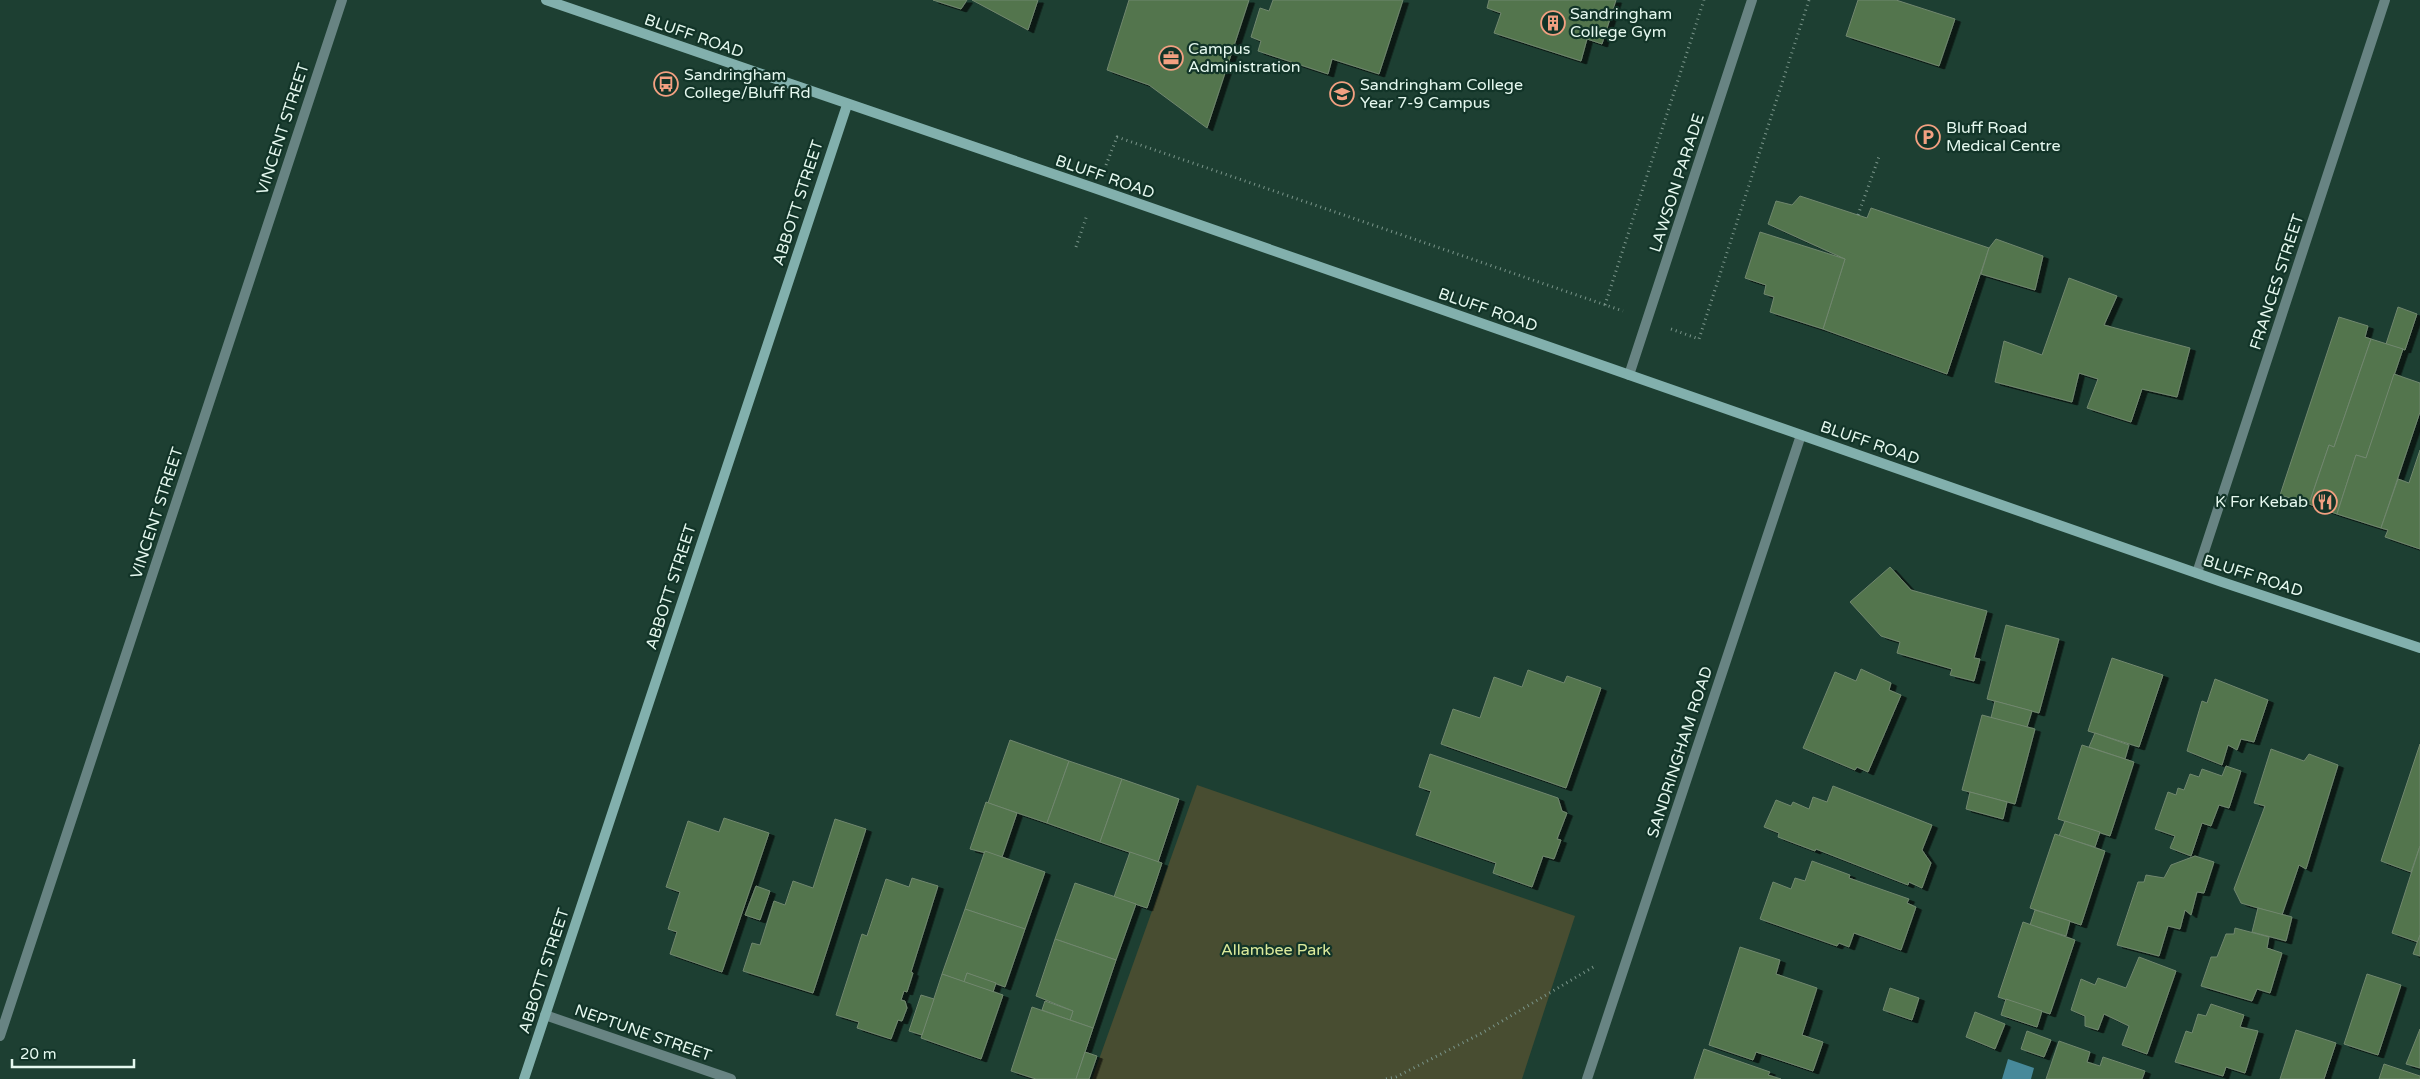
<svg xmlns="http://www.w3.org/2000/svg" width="2420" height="1079" viewBox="0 0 2420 1079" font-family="'Varela Round',sans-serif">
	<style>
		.green { fill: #484d31 }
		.water { fill: #47899a }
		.building { fill: #52744d; stroke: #71876e; filter: url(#shadow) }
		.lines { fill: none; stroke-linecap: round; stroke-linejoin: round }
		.path { stroke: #7a958a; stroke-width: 3; stroke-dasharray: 1 4; stroke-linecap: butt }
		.street { stroke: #688483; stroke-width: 10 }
		.secondary { stroke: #82b0ad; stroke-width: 10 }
		.labels { text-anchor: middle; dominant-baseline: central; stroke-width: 4.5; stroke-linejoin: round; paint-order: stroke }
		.poi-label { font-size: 16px; fill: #e5f8ef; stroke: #123428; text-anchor: start }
		.street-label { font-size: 16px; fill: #e5f8ef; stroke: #123428 }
		.park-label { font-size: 16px; fill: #dcea9b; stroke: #123428 }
	</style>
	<defs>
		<filter id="shadow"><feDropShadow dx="5.5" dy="3" stdDeviation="0" flood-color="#0009"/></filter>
	</defs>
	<rect width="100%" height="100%" fill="#1d3f32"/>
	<path class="green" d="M 1197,785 L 1575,916 L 1522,1079 L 1092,1079 Z"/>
	<path class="water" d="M 2008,1059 L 2034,1068 L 2031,1079 L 2002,1079 Z"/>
	<g class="building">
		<path d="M 933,0 L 967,0 L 961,9 Z"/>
		<path d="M 972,0 L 1038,0 L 1028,30 Z"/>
		<path d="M 1129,0 L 1249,0 L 1207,128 L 1149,85 L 1107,70 Z"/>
		<path d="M 1273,0 L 1403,0 L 1379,74 L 1332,59 L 1328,74 L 1258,51 L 1261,41 L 1251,37 L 1260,8 L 1269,11 Z"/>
		<path d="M 1489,0 L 1616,0 L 1602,44 L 1587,39 L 1581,61 L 1494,33 L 1501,13 L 1487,8 Z"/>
		<path d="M 1858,0 L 1896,0 L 1955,19 L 1939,66 L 1846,36 Z"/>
		<path d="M 1800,196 L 1867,218 L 1871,208 L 1989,248 L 1947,374 L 1823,329 L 1845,259 L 1768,224 L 1776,201 L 1792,205 Z"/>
		<path d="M 1760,232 L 1845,259 L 1823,329 L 1770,312 L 1774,297 L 1764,294 L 1766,285 L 1745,278 Z"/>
		<path d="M 1996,239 L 2043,256 L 2035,290 L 1981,274 L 1989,248 Z"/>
		<path d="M 2069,278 L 2117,296 L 2104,325 L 2190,348 L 2177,397 L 2142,389 L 2131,422 L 2087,408 L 2098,379 L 2079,373 L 2072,402 L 1995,382 L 2004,341 L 2042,355 Z"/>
		<path d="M 2398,307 L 2417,314 L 2405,350 L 2386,344 Z"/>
		<path d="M 2339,317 L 2368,326 L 2365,337 L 2371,339 L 2334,447 L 2329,445 L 2309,504 L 2280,495 Z"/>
		<path d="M 2371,339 L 2403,349 L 2366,458 L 2356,455 L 2337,514 L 2309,504 L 2329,445 L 2334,447 Z"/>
		<path d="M 2394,374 L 2420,383 L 2420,412 L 2381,528 L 2337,514 L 2356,455 L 2366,458 Z"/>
		<path d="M 2420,450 L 2420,549 L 2385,537 L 2388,530 L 2381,528 L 2398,479 L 2409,483 Z"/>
		<path d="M 1890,567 L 1911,590 L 1987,611 L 1974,658 L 1980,659 L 1974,681 L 1950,675 L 1952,669 L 1897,653 L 1900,642 L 1881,636 L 1850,602 Z"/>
		<path d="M 2006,625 L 2059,639 L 2039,713 L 1987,699 Z"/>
		<path d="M 2112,658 L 2163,675 L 2139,747 L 2088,731 Z"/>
		<path d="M 1861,669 L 1891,683 L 1889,690 L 1901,695 L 1868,772 L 1857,767 L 1855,770 L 1803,748 L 1835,672 L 1856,681 Z"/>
		<path d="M 1528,670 L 1564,683 L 1567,676 L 1601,688 L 1566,788 L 1441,744 L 1453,709 L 1480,718 L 1494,677 L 1522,687 Z"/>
		<path d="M 2215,679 L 2268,700 L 2254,742 L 2241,739 L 2237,750 L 2228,745 L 2222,765 L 2187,751 L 2202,701 L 2207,703 Z"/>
		<path d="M 1995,701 L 2032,711 L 2027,727 L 1991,718 Z"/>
		<path d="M 1982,715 L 2035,729 L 2015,804 L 1962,790 Z"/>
		<path d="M 2095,733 L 2129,745 L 2125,759 L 2089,747 Z"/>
		<path d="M 1010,740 L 1069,761 L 1047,823 L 988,803 Z"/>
		<path d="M 2420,744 L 2420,846 L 2411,872 L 2381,861 Z"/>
		<path d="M 2082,745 L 2134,762 L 2110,836 L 2058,819 Z"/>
		<path d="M 2271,749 L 2304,761 L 2309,754 L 2338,765 L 2306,869 L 2299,865 L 2282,915 L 2241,903 L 2234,889 L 2265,806 L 2254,803 Z"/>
		<path d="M 1430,754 L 1558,798 L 1562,811 L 1567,813 L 1557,839 L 1561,840 L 1554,859 L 1543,856 L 1532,887 L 1493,873 L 1496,863 L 1416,835 L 1431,791 L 1419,787 Z"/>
		<path d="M 1069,761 L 1122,779 L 1100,842 L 1047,823 Z"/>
		<path d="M 2226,766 L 2241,771 L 2229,808 L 2219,805 L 2211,826 L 2202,823 L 2191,856 L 2170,848 L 2175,836 L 2155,829 L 2168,792 L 2176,795 L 2178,788 L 2184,790 L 2190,774 L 2199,777 L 2202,769 L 2222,776 Z"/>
		<path d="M 1122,779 L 1179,799 L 1158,862 L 1100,842 Z"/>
		<path d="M 1833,786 L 1932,825 L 1922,850 L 1931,863 L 1922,888 L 1909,882 L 1908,885 L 1816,849 L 1815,851 L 1778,837 L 1779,833 L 1764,827 L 1776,800 L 1791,806 L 1793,802 L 1809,809 L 1813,797 L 1827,802 Z"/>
		<path d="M 1970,792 L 2007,802 L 2003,819 L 1966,809 Z"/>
		<path d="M 986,802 L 1017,813 L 1002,857 L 970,849 Z"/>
		<path d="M 724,818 L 769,833 L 722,972 L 670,954 L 677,932 L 668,929 L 680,892 L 666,887 L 688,821 L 719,832 Z"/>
		<path d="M 835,819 L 866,829 L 813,993 L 743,971 L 752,943 L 760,945 L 774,901 L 785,905 L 793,881 L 813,888 Z"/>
		<path d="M 2065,821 L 2100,832 L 2095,847 L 2059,836 Z"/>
		<path d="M 2055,834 L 2105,851 L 2081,925 L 2030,908 Z"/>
		<path d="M 2420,846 L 2420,935 L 2418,942 L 2392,933 Z"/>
		<path d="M 985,851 L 1045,872 L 1025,929 L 965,909 Z"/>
		<path d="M 1130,852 L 1162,863 L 1147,908 L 1114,897 Z"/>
		<path d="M 2195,856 L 2214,862 L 2204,893 L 2197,892 L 2191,915 L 2185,910 L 2180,929 L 2168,926 L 2159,956 L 2117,945 L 2138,882 L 2144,882 L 2146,875 L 2164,878 L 2171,865 Z"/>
		<path d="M 1812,861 L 1850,875 L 1849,878 L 1909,899 L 1907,903 L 1916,907 L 1901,950 L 1854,933 L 1849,947 L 1839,943 L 1837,946 L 1760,919 L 1773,882 L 1791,889 L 1795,878 L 1805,881 Z"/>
		<path d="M 912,878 L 938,886 L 911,972 L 913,973 L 907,992 L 904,991 L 901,1000 L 905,1001 L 907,1008 L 902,1021 L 898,1020 L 891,1039 L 857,1028 L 859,1022 L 836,1015 L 862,934 L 867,936 L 886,879 L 909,887 Z"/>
		<path d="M 1075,883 L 1136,904 L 1116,960 L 1055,939 Z"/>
		<path d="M 756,886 L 770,891 L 760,920 L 745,915 Z"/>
		<path d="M 2258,908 L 2292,917 L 2286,941 L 2252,932 Z"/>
		<path d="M 965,909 L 1025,929 L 1005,987 L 967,973 L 964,982 L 942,974 Z"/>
		<path d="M 2035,910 L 2070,921 L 2066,936 L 2030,925 Z"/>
		<path d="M 2023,922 L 2075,940 L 2050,1014 L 1998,997 Z"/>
		<path d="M 2235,928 L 2269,937 L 2267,948 L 2282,953 L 2270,993 L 2257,989 L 2252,1001 L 2201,986 L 2211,957 L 2217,957 L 2226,934 L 2234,934 Z"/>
		<path d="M 2420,935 L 2420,956 L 2413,954 Z"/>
		<path d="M 1055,939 L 1116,960 L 1093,1028 L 1070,1020 L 1073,1011 L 1036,996 Z"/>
		<path d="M 1740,947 L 1780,960 L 1776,974 L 1817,988 L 1802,1035 L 1823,1042 L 1813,1071 L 1756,1052 L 1753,1060 L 1709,1045 Z"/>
		<path d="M 2139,957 L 2176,971 L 2147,1054 L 2122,1045 L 2129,1026 L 2104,1014 L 2098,1030 L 2085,1026 L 2085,1016 L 2071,1010 L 2081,979 L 2095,985 L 2098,978 L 2126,988 Z"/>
		<path d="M 967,973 L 996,983 L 993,992 L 964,982 Z"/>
		<path d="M 942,974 L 1003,995 L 981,1059 L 921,1038 Z"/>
		<path d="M 2367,974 L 2401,985 L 2378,1055 L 2344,1044 Z"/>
		<path d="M 1890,988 L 1919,998 L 1912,1020 L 1883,1010 Z"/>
		<path d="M 921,995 L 934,999 L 922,1035 L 909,1031 Z"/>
		<path d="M 2006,999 L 2042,1011 L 2037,1027 L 2001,1015 Z"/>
		<path d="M 1045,1001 L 1073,1011 L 1070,1020 L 1042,1010 Z"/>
		<path d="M 2211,1004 L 2244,1015 L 2240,1027 L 2258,1031 L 2245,1073 L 2226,1067 L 2223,1076 L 2175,1062 L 2186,1031 L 2192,1033 L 2198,1014 L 2206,1016 Z"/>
		<path d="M 1032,1007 L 1093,1028 L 1076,1079 L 1036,1079 L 1011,1071 Z"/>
		<path d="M 1975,1012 L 2005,1024 L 1995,1049 L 1966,1037 Z"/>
		<path d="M 2420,1029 L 2420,1068 L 2406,1064 Z"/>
		<path d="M 2296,1030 L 2336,1043 L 2324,1079 L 2280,1079 Z"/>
		<path d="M 2027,1031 L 2051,1040 L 2044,1057 L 2021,1049 Z"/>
		<path d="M 2059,1041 L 2090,1052 L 2087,1062 L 2100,1066 L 2103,1057 L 2145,1071 L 2142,1079 L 2046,1079 Z"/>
		<path d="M 1704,1049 L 1770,1072 L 1768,1075 L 1781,1079 L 1694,1079 Z"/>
		<path d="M 1085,1052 L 1097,1056 L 1089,1079 L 1076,1079 Z"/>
		<path d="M 2384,1064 L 2420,1076 L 2420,1079 L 2379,1079 Z"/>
	</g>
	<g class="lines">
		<g class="path">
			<path d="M 1106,165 L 1117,137 L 1623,311"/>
			<path d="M 1858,215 L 1880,154"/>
			<path d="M 1076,247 L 1087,215"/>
			<path d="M 1605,305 L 1704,0"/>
			<path d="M 1671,329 L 1699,339 L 1809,0"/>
			<path d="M 1386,1079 L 1396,1077 L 1482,1033 L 1595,966"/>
		</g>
		<g class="street">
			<path d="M 1629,375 L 1752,0"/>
			<path d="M 2197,573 L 2385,0"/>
			<path d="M 545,1015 L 731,1079"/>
			<path d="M 0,1036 L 342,0"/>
			<path d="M 1587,1079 L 1801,435"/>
		</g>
		<g class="secondary">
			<path d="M 546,0 L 1097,189 L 2222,582 L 2420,648"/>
			<path d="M 524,1079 L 847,105"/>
		</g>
	</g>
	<defs>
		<g id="building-ring" transform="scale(1.25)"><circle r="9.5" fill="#123428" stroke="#f2a081" stroke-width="1.5"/><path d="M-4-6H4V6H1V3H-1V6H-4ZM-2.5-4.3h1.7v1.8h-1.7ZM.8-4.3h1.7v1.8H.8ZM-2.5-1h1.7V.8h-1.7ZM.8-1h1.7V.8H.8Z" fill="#f2a081"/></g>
		<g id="office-ring" transform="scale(1.25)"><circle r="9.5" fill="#123428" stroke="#f2a081" stroke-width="1.5"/><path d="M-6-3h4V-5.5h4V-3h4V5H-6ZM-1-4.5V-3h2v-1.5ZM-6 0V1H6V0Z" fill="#f2a081"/></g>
		<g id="bus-ring" transform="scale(1.25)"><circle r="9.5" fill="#123428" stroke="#f2a081" stroke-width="1.5"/><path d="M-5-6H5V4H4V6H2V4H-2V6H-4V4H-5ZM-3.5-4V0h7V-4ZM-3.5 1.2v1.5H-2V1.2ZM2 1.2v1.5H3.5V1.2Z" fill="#f2a081"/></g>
		<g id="school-ring" transform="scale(1.25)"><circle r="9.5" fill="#123428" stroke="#f2a081" stroke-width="1.5"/><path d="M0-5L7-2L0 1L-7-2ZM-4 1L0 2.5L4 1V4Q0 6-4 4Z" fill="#f2a081"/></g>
		<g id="parking-ring" transform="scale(1.25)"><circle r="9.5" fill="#123428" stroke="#f2a081" stroke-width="1.5"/><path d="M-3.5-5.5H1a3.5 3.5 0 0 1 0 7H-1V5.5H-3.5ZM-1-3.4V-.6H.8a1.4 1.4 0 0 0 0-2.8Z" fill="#f2a081"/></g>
		<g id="restaurant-ring" transform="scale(1.25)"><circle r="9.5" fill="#123428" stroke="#f2a081" stroke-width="1.5"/><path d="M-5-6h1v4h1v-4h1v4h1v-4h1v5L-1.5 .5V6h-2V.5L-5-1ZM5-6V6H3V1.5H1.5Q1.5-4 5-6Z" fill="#f2a081"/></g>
	</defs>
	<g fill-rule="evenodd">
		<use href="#building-ring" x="1553" y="23"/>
		<use href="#office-ring" x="1171" y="58"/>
		<use href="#bus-ring" x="666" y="84"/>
		<use href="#school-ring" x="1342" y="94"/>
		<use href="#parking-ring" x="1928" y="137"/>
		<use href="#restaurant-ring" x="2325" y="502"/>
	</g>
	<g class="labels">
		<g class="poi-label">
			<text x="1570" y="14">Sandringham<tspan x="1570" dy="18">College Gym</tspan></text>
			<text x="1188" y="49">Campus<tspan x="1188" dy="18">Administration</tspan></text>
			<text x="684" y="75">Sandringham<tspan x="684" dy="18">College/Bluff Rd</tspan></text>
			<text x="1360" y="85">Sandringham College<tspan x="1360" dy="18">Year 7-9 Campus</tspan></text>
			<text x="1946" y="128">Bluff Road<tspan x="1946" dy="18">Medical Centre</tspan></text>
			<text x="2308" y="502" text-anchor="end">K For Kebab</text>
		</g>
		<g class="street-label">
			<text transform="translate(694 36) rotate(19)">BLUFF ROAD</text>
			<text transform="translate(283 129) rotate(-72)">VINCENT STREET</text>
			<text transform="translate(1105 177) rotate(19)">BLUFF ROAD</text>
			<text transform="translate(1677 183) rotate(-72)">LAWSON PARADE</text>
			<text transform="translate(798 203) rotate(-72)">ABBOTT STREET</text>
			<text transform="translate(2277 282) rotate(-72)">FRANCES STREET</text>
			<text transform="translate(1488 310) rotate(19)">BLUFF ROAD</text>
			<text transform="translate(1870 443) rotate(19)">BLUFF ROAD</text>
			<text transform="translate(157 513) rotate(-72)">VINCENT STREET</text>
			<text transform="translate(2253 576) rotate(18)">BLUFF ROAD</text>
			<text transform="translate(671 587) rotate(-72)">ABBOTT STREET</text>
			<text transform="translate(1680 752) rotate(-72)">SANDRINGHAM ROAD</text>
			<text transform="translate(544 971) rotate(-72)">ABBOTT STREET</text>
			<text transform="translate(643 1033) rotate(19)">NEPTUNE STREET</text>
		</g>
		<g class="park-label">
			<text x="1276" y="950">Allambee Park</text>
		</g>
	</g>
	<path d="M12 1059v8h122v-8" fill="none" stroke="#e5f8ef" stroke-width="2.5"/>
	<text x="20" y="1059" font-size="15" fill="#e5f8ef" stroke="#123428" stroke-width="4" paint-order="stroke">20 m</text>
</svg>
